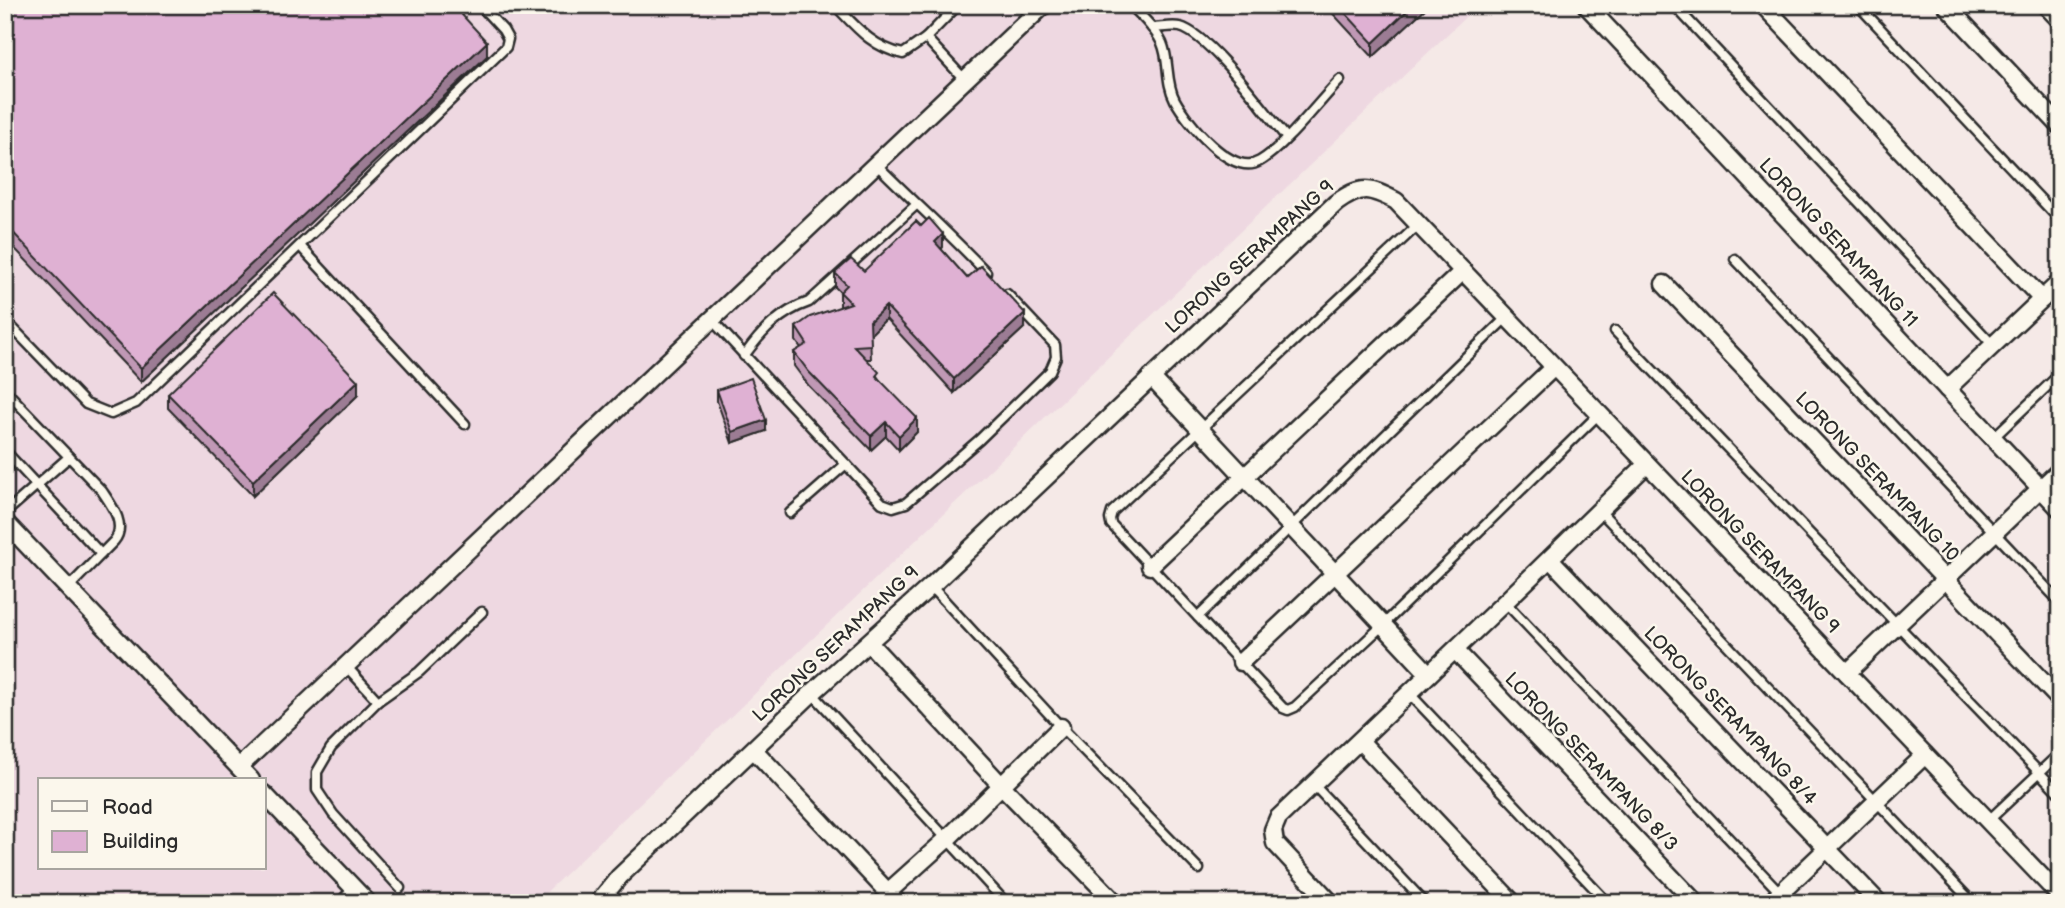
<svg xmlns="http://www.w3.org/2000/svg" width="2065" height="908" viewBox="0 0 2065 908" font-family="'Balsamiq Sans',sans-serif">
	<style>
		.built { fill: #eed8e1; fill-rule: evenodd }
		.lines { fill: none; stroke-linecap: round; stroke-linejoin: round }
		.lane-casing { stroke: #2b2b2b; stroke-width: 13 }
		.street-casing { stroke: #2b2b2b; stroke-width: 21 }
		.lane { stroke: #fbf7ec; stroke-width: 8 }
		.street { stroke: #fbf7ec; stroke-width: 16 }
		.wall { fill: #c098b5; stroke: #2b2b2b; stroke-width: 2 }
		.shaded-wall { fill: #9c7c94; stroke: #2b2b2b; stroke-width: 2 }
		.building { fill: #dfb1d3; stroke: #2b2b2b; stroke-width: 2 }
		.labels { text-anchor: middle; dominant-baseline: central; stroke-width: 5; stroke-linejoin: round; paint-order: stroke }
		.street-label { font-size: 19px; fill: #2b2b2b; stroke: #fbf7ec }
	</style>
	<rect width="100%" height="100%" fill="#f5e9e7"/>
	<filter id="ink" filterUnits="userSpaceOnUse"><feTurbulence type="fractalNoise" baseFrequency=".0143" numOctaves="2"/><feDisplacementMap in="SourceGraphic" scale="14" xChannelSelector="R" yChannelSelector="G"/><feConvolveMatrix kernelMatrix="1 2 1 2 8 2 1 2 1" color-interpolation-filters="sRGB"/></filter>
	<g filter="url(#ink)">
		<path class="built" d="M 5,5 L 1478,5 L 535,903 L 5,903 ZM 40,780 L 264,780 L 264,868 L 40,868 Z"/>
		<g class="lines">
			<g class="lane-casing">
				<g id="lane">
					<path d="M 835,5 C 857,28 872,47 903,54 L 926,38"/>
					<path d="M 958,5 L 926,38 L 965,80"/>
					<path d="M 1131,5 C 1142,17 1155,28 1162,43 C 1170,61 1165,82 1175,100 C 1187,122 1232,178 1260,161 C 1285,146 1318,103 1340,80"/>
					<path d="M 1674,5 L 1993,345"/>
					<path d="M 1858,5 L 2060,220"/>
					<path d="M 2040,5 L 2060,26"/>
					<path d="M 1152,28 C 1160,28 1172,25 1180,27 C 1210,35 1264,111 1286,137"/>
					<path d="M 876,164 C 913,201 951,235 986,272"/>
					<path d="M 1419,224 L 1112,512 L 1110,519 L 1111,524 L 1283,708 L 1288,710 L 1295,707 L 1383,625 L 1599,414"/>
					<path d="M 300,246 L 465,424"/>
					<path d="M 1735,259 L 2060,602"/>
					<path d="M 5,320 L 86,404 L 111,414 L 136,403 L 506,47 L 508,39 L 503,30 L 480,5"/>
					<path d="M 712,320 L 882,503 L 893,507 L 906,503 L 979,440 L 1050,371 L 1056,357 L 1055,345 L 1007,294"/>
					<path d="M 1615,331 L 2060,794"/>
					<path d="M 744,356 C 762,331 780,312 809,302 L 916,205"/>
					<path d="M 5,390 L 102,491 C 112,506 127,525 114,541 L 68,588"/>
					<path d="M 1993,438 L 2060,374"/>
					<path d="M 5,451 L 101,554"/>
					<path d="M 1600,511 L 1973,903"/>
					<path d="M 5,513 L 69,457"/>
					<path d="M 790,513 L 846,464"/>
					<path d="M 931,586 L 1061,727 L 1199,869"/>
					<path d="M 1505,602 L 1790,903"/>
					<path d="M 1198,617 L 1507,317"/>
					<path d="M 346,666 L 378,701 L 331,748 L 317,772 L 317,790 L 333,814 L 400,888"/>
					<path d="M 812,693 L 1006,903"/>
					<path d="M 1409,693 L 1608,903"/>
					<path d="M 378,701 L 419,672 L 482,612"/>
					<path d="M 1313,784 L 1425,903"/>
					<path d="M 1988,821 L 2060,753"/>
					<path d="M 339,903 L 354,888"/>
				</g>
			</g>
			<g class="street-casing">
				<g id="street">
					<path d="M 1586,5 L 2060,509"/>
					<path d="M 1763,5 L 2042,299"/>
					<path d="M 1946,5 L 2060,126"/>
					<path d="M 1664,284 L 2060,700"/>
					<path d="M 1151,377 L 1429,674"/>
					<path d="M 1947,389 L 2060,282"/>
					<path d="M 5,522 L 251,780"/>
					<path d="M 1550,559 L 1879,903"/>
					<path d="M 1150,566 L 1463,271"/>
					<path d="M 869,643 L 1001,785 L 1116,903"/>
					<path d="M 1455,650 L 1696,903"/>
					<path d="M 1241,662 L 1554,367"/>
					<path d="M 1847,673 L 2060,470"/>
					<path d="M 1360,741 L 1513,903"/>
					<path d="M 754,750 L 898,903"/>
					<path d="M 239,767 L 1044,5"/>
					<path d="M 264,794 L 368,903"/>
					<path d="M 888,892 L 947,839 L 1061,727"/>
					<path d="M 598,903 L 619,877 L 812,693 L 931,586 L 1336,203 C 1361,185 1369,187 1396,201 L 2060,896"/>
					<path d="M 1331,903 L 1275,843 L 1273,830 L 1278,818 L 1505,602 L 1647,464"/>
					<path d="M 1770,903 L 1925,755"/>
				</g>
			</g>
			<use href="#lane" class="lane"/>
			<use href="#street" class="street"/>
		</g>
		<g class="wall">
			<path d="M 5,5 L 487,56 L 141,382 L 5,238 Z"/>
			<path d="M 1325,5 L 1429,5 L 1373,57 Z"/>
			<path d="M 943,247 L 941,249 L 967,278 L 1025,327 L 954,393 L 886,319 L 870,334 L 871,359 L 866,359 L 879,379 L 917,432 L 899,450 L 886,436 L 871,450 L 809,386 L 794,366 L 794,352 L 801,348 L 796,341 L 796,327 L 841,307 L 840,306 L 840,292 L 835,287 L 835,273 L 864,271 Z"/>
			<path d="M 717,390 L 766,431 L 732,443 L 717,401 Z"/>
			<path d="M 168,394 L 358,395 L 253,496 L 168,408 Z"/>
		</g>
		<g class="shaded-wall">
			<path d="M 1413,5 L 1429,5 L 1373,57 L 1373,43 Z"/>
			<path d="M 487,42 L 487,56 L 141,382 L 141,368 Z"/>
			<path d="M 943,234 L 943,247 L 935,255 L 935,242 Z"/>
			<path d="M 886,306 L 886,319 L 870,335 L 870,321 Z"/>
			<path d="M 1025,313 L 1025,327 L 954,393 L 954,379 Z"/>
			<path d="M 358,381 L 358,395 L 253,496 L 253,481 Z"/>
			<path d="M 917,418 L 917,432 L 899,450 L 899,436 Z"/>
			<path d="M 766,420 L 766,431 L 732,443 L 732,432 Z"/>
			<path d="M 886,422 L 886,436 L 871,450 L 871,436 Z"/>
		</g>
		<g class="building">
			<path d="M 5,5 L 453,5 L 487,42 L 141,368 L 5,224 Z"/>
			<path d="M 1338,5 L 1413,5 L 1373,43 Z"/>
			<path d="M 929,218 L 943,234 L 935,242 L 967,278 L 981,266 L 1025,313 L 954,379 L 886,306 L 870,321 L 871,345 L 854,346 L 879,372 L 876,376 L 917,418 L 899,436 L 886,422 L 871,436 L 809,372 L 794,352 L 807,344 L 796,327 L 810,317 L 851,303 L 840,292 L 847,285 L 835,273 L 851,259 L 864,271 L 916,221 L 921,226 Z"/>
			<path d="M 273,293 L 358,381 L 253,481 L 168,394 Z"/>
			<path d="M 751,378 L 766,420 L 732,432 L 717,390 Z"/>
		</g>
	</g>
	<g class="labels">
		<g class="street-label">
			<text transform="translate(1838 243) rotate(47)">LORONG SERAMPANG 11</text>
			<text transform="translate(1250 257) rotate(-42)">LORONG SERAMPANG 9</text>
			<text transform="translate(1877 477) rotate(46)">LORONG SERAMPANG 10</text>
			<text transform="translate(1760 552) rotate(46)">LORONG SERAMPANG 9</text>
			<text transform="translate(836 644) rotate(-43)">LORONG SERAMPANG 9</text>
			<text transform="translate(1730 716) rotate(46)">LORONG SERAMPANG 8/4</text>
			<text transform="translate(1591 762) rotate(46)">LORONG SERAMPANG 8/3</text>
		</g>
	</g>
	<rect width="2065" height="908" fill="none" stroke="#fbf7ec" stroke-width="28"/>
	<rect x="14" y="14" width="2037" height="880" fill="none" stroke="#2b2b2b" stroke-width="2.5" filter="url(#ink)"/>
	<rect x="38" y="778" width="228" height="91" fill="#fbf7ec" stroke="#a8a59f" stroke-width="2"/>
	<rect x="52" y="801" width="35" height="10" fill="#fbf7ec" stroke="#a8a59f" stroke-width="2"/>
	<text x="102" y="814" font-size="21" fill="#2b2b2b">Road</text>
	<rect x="52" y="831" width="35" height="21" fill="#dfb1d3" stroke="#a8a59f" stroke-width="2"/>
	<text x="102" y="848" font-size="21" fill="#2b2b2b">Building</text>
</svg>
